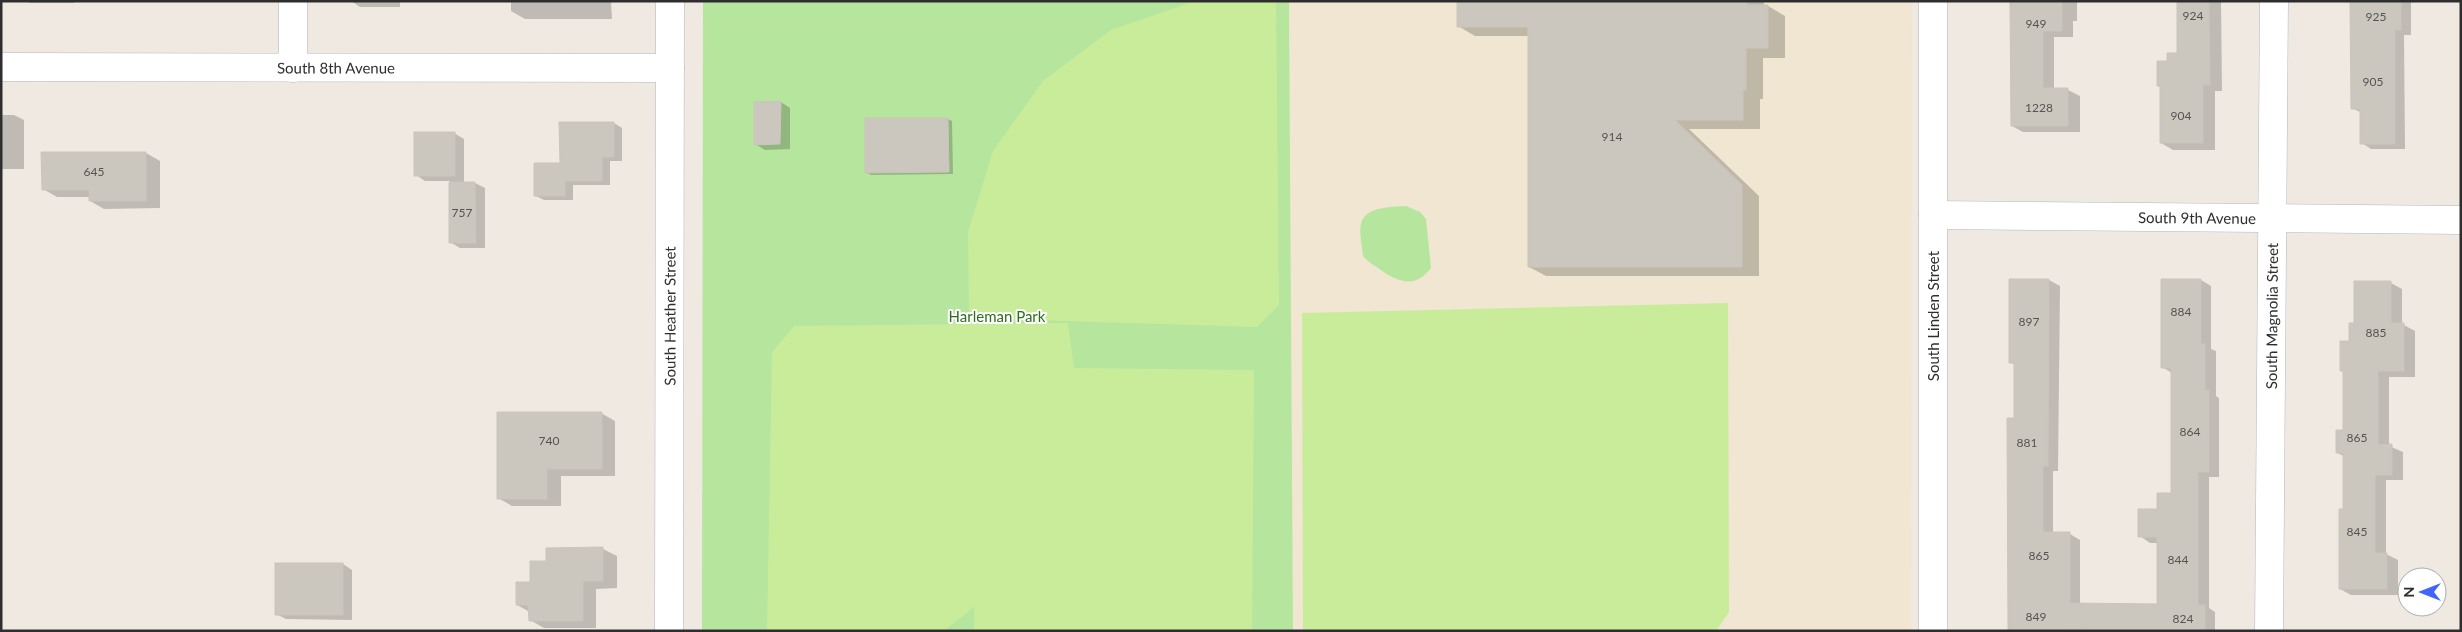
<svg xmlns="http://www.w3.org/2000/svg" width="2462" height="632" viewBox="0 0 2462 632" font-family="Lato,sans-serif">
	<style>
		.education { fill: #f0e6d1 }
		.green { fill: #b6e59e }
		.pitch { fill: #c9ec9a }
		.shadow { fill: #0003 }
		.building { fill: #cbc7bf; stroke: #cbc5ba }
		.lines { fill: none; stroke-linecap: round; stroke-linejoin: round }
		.street-casing { stroke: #b4b7c1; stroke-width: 29 }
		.street { stroke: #fff; stroke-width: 28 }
		.labels { text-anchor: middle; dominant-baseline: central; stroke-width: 4; stroke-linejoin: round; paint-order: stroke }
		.number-label { font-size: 12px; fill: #555452 }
		.street-label { font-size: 15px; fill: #2e2e2e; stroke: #fff }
		.park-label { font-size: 15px; fill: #2c6e1b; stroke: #fff }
	</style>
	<rect width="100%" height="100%" fill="#efe9e1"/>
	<path class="education" d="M 1289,1 L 1912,1 L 1911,631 L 1293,631 Z"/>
	<g class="green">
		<path d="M 703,1 L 1289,1 L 1293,631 L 702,631 Z"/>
		<path d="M 1406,206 L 1420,212 L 1426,219 L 1431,268 C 1416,288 1399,283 1381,270 C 1374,265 1368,262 1363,256 C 1362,246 1359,233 1361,224 C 1365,206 1392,207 1406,206 Z"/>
	</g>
	<g class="pitch">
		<path d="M 1276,1 L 1279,305 L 1257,327 L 969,318 L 968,232 L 993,151 L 1043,81 L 1111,30 L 1192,2 Z"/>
		<path d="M 1728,303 L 1729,612 L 1716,631 L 1303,631 L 1302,313 Z"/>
		<path d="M 1068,323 L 1074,368 L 1254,370 L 1252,631 L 974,631 L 974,607 L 944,631 L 767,631 L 772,352 L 794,326 Z"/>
	</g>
	<g class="shadow">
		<path d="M 26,1 L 74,1 L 74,3 L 30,3 Z"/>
		<path d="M 351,1 L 400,1 L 400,7 L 360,7 Z"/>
		<path d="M 511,1 L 611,1 L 612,19 L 525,19 L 511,11 Z"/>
		<path d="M 1458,1 L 1764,1 L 1764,6 L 1768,6 L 1785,16 L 1785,58 L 1763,58 L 1763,99 L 1760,99 L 1760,129 L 1689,129 L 1759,196 L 1759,276 L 1546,276 L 1529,267 L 1529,36 L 1475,36 L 1458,26 Z"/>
		<path d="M 2011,1 L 2077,1 L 2077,21 L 2073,21 L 2073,37 L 2054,37 L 2054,90 L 2068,90 L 2080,96 L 2080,132 L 2023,132 L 2012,126 Z"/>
		<path d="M 2178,1 L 2221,1 L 2222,91 L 2215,91 L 2215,150 L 2173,150 L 2161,143 L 2161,87 L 2158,86 L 2168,62 L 2178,54 Z"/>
		<path d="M 2352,1 L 2411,1 L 2411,35 L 2404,35 L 2405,149 L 2371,149 L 2362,143 L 2362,113 L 2352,108 Z"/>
		<path d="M 781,102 L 790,108 L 790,149 L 765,150 L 755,144 Z"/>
		<path d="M 1,115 L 14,115 L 24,120 L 24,169 L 1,169 Z"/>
		<path d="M 948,119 L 952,121 L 953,174 L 871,175 L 866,172 Z"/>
		<path d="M 614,123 L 622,128 L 622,161 L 610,161 L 610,185 L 573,185 L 573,200 L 544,200 L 536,196 Z"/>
		<path d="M 454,133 L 464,139 L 464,183 L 475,183 L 485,188 L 485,248 L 460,248 L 450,242 L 450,181 L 425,181 L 416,175 Z"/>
		<path d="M 146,153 L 160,161 L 160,208 L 104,209 L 90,201 L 90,197 L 57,197 L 43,189 Z"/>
		<path d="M 2049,280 L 2060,286 L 2058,471 L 2053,471 L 2053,534 L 2070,534 L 2080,540 L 2080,604 L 2158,606 L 2158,543 L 2150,543 L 2140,536 L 2172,494 L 2172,373 L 2162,367 L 2201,280 L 2211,286 L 2211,349 L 2216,351 L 2216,396 L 2219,398 L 2219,477 L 2209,477 L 2209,608 L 2215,612 L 2215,631 L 2009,629 L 2015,420 L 2015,365 L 2010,362 Z"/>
		<path d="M 2391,283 L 2402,289 L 2402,324 L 2415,331 L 2415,377 L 2389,377 L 2389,446 L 2403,452 L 2403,480 L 2386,480 L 2386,554 L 2398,560 L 2398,595 L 2351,595 L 2340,589 L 2345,510 L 2345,457 L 2338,453 L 2344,431 L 2344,372 L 2341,371 L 2356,324 Z"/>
		<path d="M 601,413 L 615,421 L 615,476 L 561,476 L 561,506 L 512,506 L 498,498 Z"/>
		<path d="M 603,549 L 617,556 L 617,588 L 596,589 L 596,628 L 544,628 L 530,620 L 530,612 L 517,605 L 531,583 Z"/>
		<path d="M 343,564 L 352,570 L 352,620 L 286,619 L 276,614 Z"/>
	</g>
	<g class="building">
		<path d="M 1457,1 L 1747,1 L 1747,5 L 1768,5 L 1768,48 L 1746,48 L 1746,90 L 1743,90 L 1743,120 L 1675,120 L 1742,185 L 1742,267 L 1528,267 L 1528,27 L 1457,27 Z"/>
		<path d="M 2010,1 L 2062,1 L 2062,31 L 2043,31 L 2043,88 L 2068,88 L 2068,126 L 2011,126 Z"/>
		<path d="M 2177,1 L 2209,1 L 2210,85 L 2203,85 L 2203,143 L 2160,143 L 2160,86 L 2157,86 L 2157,61 L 2167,61 L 2167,53 L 2177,53 Z"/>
		<path d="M 2350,1 L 2401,1 L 2401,30 L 2395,30 L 2395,144 L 2360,144 L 2360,109 L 2351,109 Z"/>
		<path d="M 781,101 L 780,144 L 754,145 L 754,102 Z"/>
		<path d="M 865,118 L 948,118 L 949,172 L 865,173 Z"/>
		<path d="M 559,122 L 614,122 L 614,157 L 602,157 L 602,181 L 565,181 L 565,196 L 534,196 L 534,163 L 560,163 Z"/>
		<rect x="414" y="132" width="41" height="44"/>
		<path d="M 41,152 L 146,152 L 146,201 L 89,201 L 89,190 L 42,190 Z"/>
		<path d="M 449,182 L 475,182 L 476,243 L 449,243 Z"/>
		<path d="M 2009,279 L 2049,279 L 2048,466 L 2043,466 L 2043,532 L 2070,532 L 2070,603 L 2157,604 L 2157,537 L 2138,537 L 2138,509 L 2157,509 L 2157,493 L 2171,493 L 2171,368 L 2161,368 L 2161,279 L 2201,279 L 2201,344 L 2205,344 L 2205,390 L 2209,390 L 2209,472 L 2198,472 L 2198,605 L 2205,605 L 2205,631 L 2008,630 L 2007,418 L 2014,418 L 2014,363 L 2009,363 Z"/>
		<path d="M 2354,281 L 2391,281 L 2391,323 L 2404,323 L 2404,371 L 2378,371 L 2378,445 L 2392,444 L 2392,475 L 2375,475 L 2375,553 L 2387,553 L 2387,589 L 2339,589 L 2339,509 L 2343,509 L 2343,453 L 2336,453 L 2336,430 L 2343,430 L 2343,371 L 2340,371 L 2340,341 L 2349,341 L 2349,323 L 2354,323 Z"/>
		<path d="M 497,412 L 602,412 L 602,469 L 547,469 L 547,499 L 497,499 Z"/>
		<path d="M 603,547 L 603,581 L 583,581 L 583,621 L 529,621 L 528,605 L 516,605 L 516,582 L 530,582 L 530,561 L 546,561 L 546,548 Z"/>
		<rect x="275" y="563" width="68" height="52"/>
	</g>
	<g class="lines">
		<g class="street-casing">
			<g id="street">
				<path id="s1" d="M 1,67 L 670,68"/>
				<path d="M 293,68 L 293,1"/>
				<path id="s2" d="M 1933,215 L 2461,220"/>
				<path id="s3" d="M 669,631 L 670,1"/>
				<path d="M 1933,631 L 1933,1"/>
				<path id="s4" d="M 2269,631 L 2274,1"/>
			</g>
		</g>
		<use href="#street" class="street"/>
	</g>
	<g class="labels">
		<g class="number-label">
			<text x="2193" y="15">924</text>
			<text x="2376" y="16">925</text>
			<text x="2036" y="23">949</text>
			<text x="2373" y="81">905</text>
			<text x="2039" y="107">1228</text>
			<text x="2181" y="115">904</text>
			<text x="1612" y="136">914</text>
			<text x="94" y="171">645</text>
			<text x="462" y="212">757</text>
			<text x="2181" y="311">884</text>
			<text x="2029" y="321">897</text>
			<text x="2376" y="332">885</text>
			<text x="2190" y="431">864</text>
			<text x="2357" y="437">865</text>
			<text x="549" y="440">740</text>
			<text x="2027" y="442">881</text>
			<text x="2357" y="531">845</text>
			<text x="2039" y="555">865</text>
			<text x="2178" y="559">844</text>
			<text x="2036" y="616">849</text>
			<text x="2183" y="618">824</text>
		</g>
		<g class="street-label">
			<text stroke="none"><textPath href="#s1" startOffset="335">South 8th Avenue</textPath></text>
			<text stroke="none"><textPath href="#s2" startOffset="264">South 9th Avenue</textPath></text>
			<text stroke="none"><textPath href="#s3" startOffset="315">South Heather Street</textPath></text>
			<text transform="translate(1933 316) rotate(-90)">South Linden Street</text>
			<text stroke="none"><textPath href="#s4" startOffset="315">South Magnolia Street</textPath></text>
		</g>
		<g class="park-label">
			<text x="997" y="316">Harleman Park</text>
		</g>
	</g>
	<rect width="2462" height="632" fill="none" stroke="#2e2e2e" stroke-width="5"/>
	<g transform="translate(2422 592) rotate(270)"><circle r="24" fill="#ffffff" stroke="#ababab"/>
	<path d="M0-4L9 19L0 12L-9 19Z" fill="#4264fb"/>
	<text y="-8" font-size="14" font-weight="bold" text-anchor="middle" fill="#2e2e2e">N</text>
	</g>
</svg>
